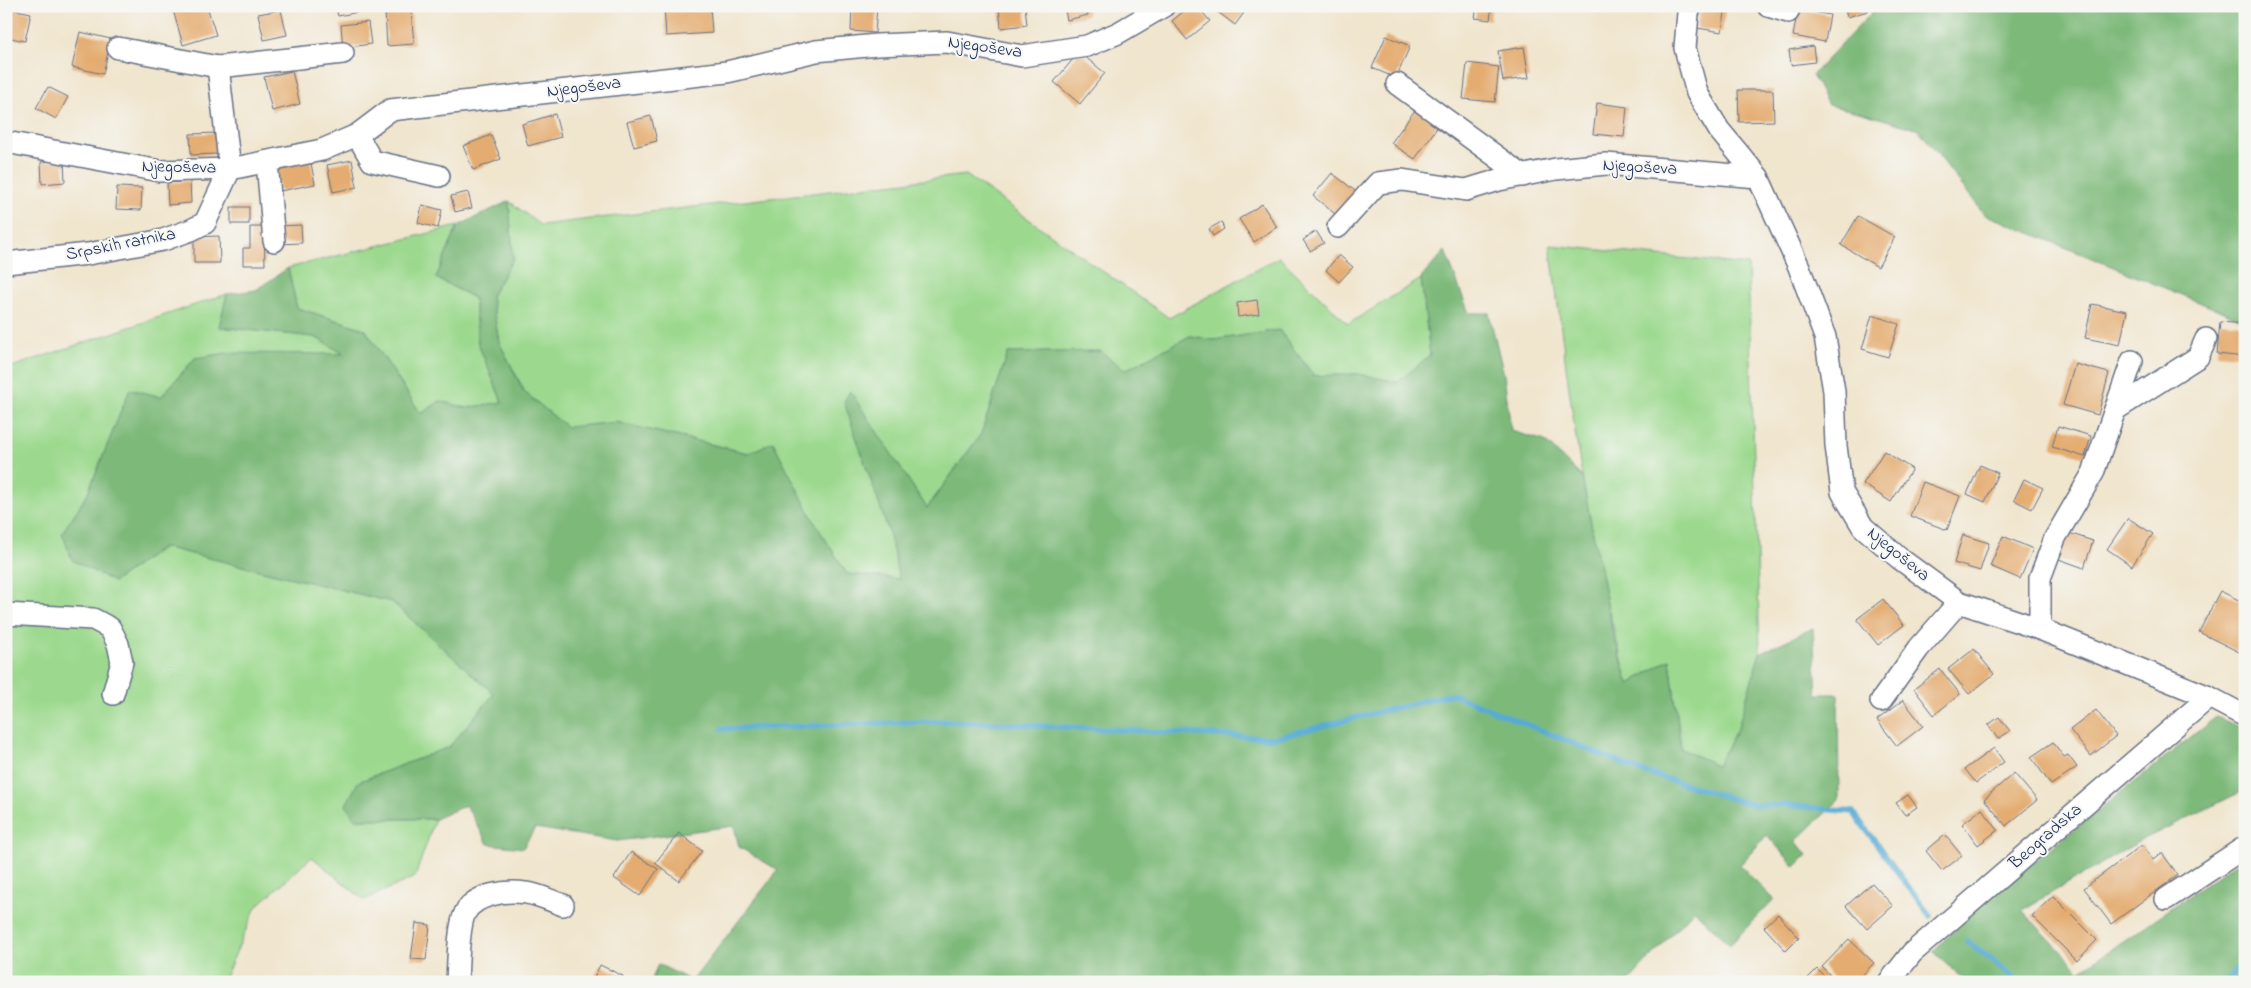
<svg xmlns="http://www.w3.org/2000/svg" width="2251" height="988" viewBox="0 0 2251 988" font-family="'Indie Flower',sans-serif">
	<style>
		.green { fill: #9cd98e; stroke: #5c8476 }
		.forest { fill: #7db979; stroke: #4c746c }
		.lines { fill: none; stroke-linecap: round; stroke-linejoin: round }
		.stream { stroke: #57acd3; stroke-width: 5.5 }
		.building { fill: #e4ac70 }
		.street-casing { stroke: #666f85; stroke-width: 24 }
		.street { stroke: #fff; stroke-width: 21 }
		.labels { text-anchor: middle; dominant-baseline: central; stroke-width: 4; stroke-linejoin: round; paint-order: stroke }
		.street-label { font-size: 18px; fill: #1b2f5e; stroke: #f6f6f2 }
	</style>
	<rect width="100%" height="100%" fill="#f6f6f2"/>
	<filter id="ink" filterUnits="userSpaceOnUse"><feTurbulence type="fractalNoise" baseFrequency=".02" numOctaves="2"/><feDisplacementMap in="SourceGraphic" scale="10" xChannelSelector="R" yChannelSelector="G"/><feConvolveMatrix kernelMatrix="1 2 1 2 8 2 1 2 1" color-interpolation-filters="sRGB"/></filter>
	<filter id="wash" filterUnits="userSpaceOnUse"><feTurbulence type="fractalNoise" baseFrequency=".0096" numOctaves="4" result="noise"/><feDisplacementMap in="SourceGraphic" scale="20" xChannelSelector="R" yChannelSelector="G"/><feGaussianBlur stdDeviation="1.12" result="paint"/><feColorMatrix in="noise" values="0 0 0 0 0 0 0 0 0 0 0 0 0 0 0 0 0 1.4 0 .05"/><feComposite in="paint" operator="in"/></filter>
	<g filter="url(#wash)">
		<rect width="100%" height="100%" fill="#f0e5cd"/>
		<g class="green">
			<path d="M 966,175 L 1169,318 L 1279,257 L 1348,324 L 1421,279 L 1430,355 L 1398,382 L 1357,374 L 1314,376 L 1279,330 L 1214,340 L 1190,336 L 1125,370 L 1100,351 L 1008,353 L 981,434 L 927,508 L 850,392 L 890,536 L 899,579 L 847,574 L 815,523 L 748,453 L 616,422 L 567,428 L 525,392 L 499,342 L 491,296 L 513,259 L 509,201 L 540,225 Z"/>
			<path d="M 458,226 L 436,278 L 474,298 L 478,343 L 502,402 L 467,408 L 440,401 L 421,414 L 365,329 L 297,308 L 288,268 Z"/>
			<path d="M 1550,245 L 1748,265 L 1760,653 L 1738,727 L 1717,766 L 1681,749 L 1670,659 L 1629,684 C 1585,542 1570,392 1550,245 Z"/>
			<path d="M 227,294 L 219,327 L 315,337 L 345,354 L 195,358 L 161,397 L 130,389 L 87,495 L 62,533 L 114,582 L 163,547 L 392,602 L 494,694 L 449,747 L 358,782 L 355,819 L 435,819 L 415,877 L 364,900 L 312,857 L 256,907 L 223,982 L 6,982 L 6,369 Z"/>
		</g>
		<g class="forest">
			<path d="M 1878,6 L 2245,6 L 2245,321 L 1984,214 L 1919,130 L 1866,114 L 1828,105 L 1812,75 Z"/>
			<path d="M 509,201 L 513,259 L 491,296 L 499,342 L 524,392 L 567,427 L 616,422 L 748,453 L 773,442 L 815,523 L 847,574 L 899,579 L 890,536 L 844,402 L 850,391 L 927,508 L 981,434 L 1008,353 L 1100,351 L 1125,370 L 1190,336 L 1214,340 L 1279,330 L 1314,376 L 1357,374 L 1398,382 L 1430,355 L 1421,278 L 1445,251 L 1469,313 L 1489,313 L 1504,375 L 1511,431 L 1545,441 L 1582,477 L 1613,634 L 1629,684 L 1670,659 L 1681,749 L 1717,765 L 1738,727 L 1760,653 L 1813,628 L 1817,694 L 1838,694 L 1839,800 L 1796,841 L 1807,855 L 1795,867 L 1767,835 L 1740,865 L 1774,899 L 1730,945 L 1694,910 L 1628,982 L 651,982 L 658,964 L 692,981 L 778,870 L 739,847 L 734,826 L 617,841 L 535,828 L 523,848 L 488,844 L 466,805 L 435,819 L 355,819 L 346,805 L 358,782 L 449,747 L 494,694 L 392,602 L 163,547 L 114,582 L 72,560 L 62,533 L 87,495 L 130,389 L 161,397 L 195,358 L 227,353 L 344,354 L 315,337 L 219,327 L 227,294 L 256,290 L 288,268 L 297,308 L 365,329 L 421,414 L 440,401 L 467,408 L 502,402 L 478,343 L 474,298 L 436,278 L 458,226 Z"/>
			<path d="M 2216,717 L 2245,729 L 2245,790 L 2140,841 L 2022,910 L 2080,971 L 2245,857 L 2245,982 L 1967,982 L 1933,951 L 1989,897 Z"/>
		</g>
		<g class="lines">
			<g class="stream">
				<path d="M 722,729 L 950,721 L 1274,738 L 1452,694 L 1641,771 L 1753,805 L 1785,805 L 1853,812 L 1930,916"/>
				<path d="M 1967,941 L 2020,982"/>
				<path d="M 2229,982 L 2232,974 L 2245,959"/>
			</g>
		</g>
		<g id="blocks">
			<g class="building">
				<path d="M 184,6 L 207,6 L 216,35 L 183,45 L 173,10 Z"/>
				<path d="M 336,6 L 384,6 L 384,7 L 338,16 Z"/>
				<path d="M 664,6 L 710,6 L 712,33 L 666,36 Z"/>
				<path d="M 852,6 L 877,6 L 875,33 L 851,31 Z"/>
				<path d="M 999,6 L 1025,6 L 1027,25 L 1001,28 Z"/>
				<path d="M 1064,6 L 1086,6 L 1088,15 L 1067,20 Z"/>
				<path d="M 1190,6 L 1197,6 L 1210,21 L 1187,40 L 1172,21 Z"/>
				<path d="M 1210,6 L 1249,6 L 1235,25 Z"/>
				<path d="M 1477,6 L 1492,6 L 1490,20 L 1475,18 Z"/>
				<path d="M 1700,6 L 1726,6 L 1722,32 L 1697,28 Z"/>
				<path d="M 1844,6 L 1867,6 L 1868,11 L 1847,17 Z"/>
				<path d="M 6,8 L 31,13 L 25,41 L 6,37 Z"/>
				<path d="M 1798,9 L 1830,15 L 1825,42 L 1793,36 Z"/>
				<path d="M 281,10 L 287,35 L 264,40 L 258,14 Z"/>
				<path d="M 411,10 L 414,44 L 387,46 L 385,12 Z"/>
				<path d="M 368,22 L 371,44 L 343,48 L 341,25 Z"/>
				<path d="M 80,32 L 111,39 L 103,74 L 72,67 Z"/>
				<path d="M 1386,36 L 1410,46 L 1396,78 L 1372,68 Z"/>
				<path d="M 1813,46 L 1815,62 L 1791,65 L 1789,50 Z"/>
				<path d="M 1524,47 L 1529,78 L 1503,81 L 1498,51 Z"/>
				<path d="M 1079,52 L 1105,73 L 1080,104 L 1054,82 Z"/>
				<path d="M 1467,63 L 1499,67 L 1495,102 L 1463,99 Z"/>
				<path d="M 292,71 L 300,104 L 272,111 L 264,77 Z"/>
				<path d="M 48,87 L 68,97 L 56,119 L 36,108 Z"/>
				<path d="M 1738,90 L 1773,90 L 1774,121 L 1739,122 Z"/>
				<path d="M 1597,103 L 1627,107 L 1624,137 L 1593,134 Z"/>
				<path d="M 1418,106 L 1441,122 L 1415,159 L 1391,143 Z"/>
				<path d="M 555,114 L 561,137 L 528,146 L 522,124 Z"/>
				<path d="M 651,116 L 657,141 L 634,147 L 627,122 Z"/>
				<path d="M 217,133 L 217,154 L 191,155 L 190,134 Z"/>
				<path d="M 491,135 L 501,159 L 473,170 L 463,146 Z"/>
				<path d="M 310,158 L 315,184 L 280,191 L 275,165 Z"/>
				<path d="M 64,160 L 65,182 L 42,184 L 41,162 Z"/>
				<path d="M 352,160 L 357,187 L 333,192 L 327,165 Z"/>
				<path d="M 1332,173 L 1359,194 L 1340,218 L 1313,196 Z"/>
				<path d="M 190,181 L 191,203 L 168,205 L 167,183 Z"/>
				<path d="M 117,187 L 142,188 L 141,210 L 116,209 Z"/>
				<path d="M 468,192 L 472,208 L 455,212 L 451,196 Z"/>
				<path d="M 1262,204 L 1277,227 L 1254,242 L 1239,219 Z"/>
				<path d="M 422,205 L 442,210 L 438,228 L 418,223 Z"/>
				<rect x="231" y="207" width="18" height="17"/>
				<path d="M 1858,216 L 1895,237 L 1878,267 L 1841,245 Z"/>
				<path d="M 1221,222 L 1224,229 L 1213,236 L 1209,229 Z"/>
				<path d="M 301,225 L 302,243 L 278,244 L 277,226 Z"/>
				<path d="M 250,227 L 264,227 L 265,265 L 243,265 L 243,248 L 250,248 Z"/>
				<path d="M 1316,231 L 1324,243 L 1310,251 L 1303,240 Z"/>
				<path d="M 219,236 L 220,263 L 194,263 L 194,237 Z"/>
				<path d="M 1339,255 L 1353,267 L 1339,282 L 1326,270 Z"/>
				<path d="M 1257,300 L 1259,314 L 1238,317 L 1237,303 Z"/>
				<path d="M 2092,304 L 2127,311 L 2120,345 L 2085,338 Z"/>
				<path d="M 1872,315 L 1899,324 L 1888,357 L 1862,349 Z"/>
				<path d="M 2220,322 L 2245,324 L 2245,357 L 2217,354 Z"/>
				<path d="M 2075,364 L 2109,373 L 2098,415 L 2063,405 Z"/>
				<path d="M 2058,426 L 2091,436 L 2085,457 L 2052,447 Z"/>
				<path d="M 1884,451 L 1912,469 L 1891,502 L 1863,484 Z"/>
				<path d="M 1980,465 L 1998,473 L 1985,502 L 1967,494 Z"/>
				<path d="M 2024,479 L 2043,488 L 2032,509 L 2014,500 Z"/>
				<path d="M 1923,482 L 1960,496 L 1947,530 L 1910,516 Z"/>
				<path d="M 2128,518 L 2153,534 L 2132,566 L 2107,549 Z"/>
				<path d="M 2066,532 L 2093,541 L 2084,568 L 2056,558 Z"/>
				<path d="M 1963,535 L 1989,543 L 1980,571 L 1954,563 Z"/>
				<path d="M 2003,536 L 2033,549 L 2020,579 L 1990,566 Z"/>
				<path d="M 2220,591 L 2245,603 L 2245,646 L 2241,653 L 2199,632 Z"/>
				<path d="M 1883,599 L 1904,625 L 1878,645 L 1857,619 Z"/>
				<path d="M 1974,649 L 1994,674 L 1969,694 L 1948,669 Z"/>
				<path d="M 1940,669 L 1960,694 L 1934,715 L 1914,689 Z"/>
				<path d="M 1903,700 L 1923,726 L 1897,746 L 1877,720 Z"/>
				<path d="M 2096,710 L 2116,736 L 2091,756 L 2070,730 Z"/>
				<path d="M 1999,717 L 2010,731 L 1998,739 L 1988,725 Z"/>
				<path d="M 2053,742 L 2064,757 L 2068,755 L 2077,767 L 2051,785 L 2031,757 Z"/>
				<path d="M 1994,748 L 2004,762 L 1976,783 L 1965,769 Z"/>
				<path d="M 2014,773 L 2037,800 L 2006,826 L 1984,799 Z"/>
				<path d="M 1908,795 L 1917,807 L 1905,815 L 1896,803 Z"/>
				<path d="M 1982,809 L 1998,830 L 1978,845 L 1962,824 Z"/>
				<path d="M 679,833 L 702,851 L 679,881 L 655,863 Z"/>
				<path d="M 1945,835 L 1962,856 L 1942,871 L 1926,851 Z"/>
				<path d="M 2142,845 L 2153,860 L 2162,853 L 2178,875 L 2111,924 L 2084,888 Z"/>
				<path d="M 631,852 L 658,869 L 640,896 L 614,878 Z"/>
				<path d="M 1872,883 L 1893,906 L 1867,929 L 1846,906 Z"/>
				<path d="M 2053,896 L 2097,940 L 2077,961 L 2032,916 Z"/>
				<path d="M 1778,914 L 1799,938 L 1786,951 L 1764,927 Z"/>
				<path d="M 416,923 L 430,925 L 426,960 L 411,959 Z"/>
				<path d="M 1849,939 L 1874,963 L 1856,982 L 1837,982 L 1822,967 Z"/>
				<path d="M 600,965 L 623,976 L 620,982 L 592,982 Z"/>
				<path d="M 1817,969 L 1830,982 L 1804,982 Z"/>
			</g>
		</g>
	</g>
	<g filter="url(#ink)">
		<use href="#blocks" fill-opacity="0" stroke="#666f85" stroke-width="1"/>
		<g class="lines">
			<g class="street-casing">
				<g id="street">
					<path d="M 1691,6 L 1688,13 L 1685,48 L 1697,93 L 1719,130 L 1758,177 L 1799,267 L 1825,337 L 1834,391 L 1836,446 L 1842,492 L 1863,527 L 1899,558 L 1959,602 L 2040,629 L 2209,697 L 2245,716"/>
					<path d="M 1768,6 L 1788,12"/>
					<path d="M 118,48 L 218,67 L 343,53"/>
					<path d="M 1397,84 L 1523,176"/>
					<path d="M 357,135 L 372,161 L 439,176"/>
					<path d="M 6,142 L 160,171 L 230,169 L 322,150 L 357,135 L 390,110 L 727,72 L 816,51 L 877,45 L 947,42 L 1022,56 L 1087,46 L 1118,33 L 1164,6"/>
					<path d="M 267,162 L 274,241"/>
					<path d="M 1338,227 L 1378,183 L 1402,180 L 1466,190 L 1499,180 L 1556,169 L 1606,164 L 1758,177"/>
					<path d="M 6,263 L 88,254 L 163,240 L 191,230 L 205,223 L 230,169 L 218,67"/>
					<path d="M 2115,410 L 2198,357 L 2206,339"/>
					<path d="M 6,614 L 93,619 L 110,628 L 118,644 L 122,662 L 113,694"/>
					<path d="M 2040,629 L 2040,578 L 2055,538 L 2093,473 L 2132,361"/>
					<path d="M 1881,701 L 1919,648 L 1959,602"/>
					<path d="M 2166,899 L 2245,847"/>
					<path d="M 457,982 C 458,966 458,927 465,913 C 474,894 507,890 526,893 C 538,894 551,901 563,905"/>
					<path d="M 1889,982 L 1912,953 L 2209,697"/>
				</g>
			</g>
			<use href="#street" class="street"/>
		</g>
	</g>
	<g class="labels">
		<g class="street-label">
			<text transform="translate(985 48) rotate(8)">Njegoševa</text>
			<text transform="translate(584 88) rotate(-7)">Njegoševa</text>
			<text transform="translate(179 168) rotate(1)">Njegoševa</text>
			<text transform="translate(1640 168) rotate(3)">Njegoševa</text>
			<text transform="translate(121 245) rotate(-11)">Srpskih ratnika</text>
			<text transform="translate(1898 555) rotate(39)">Njegoševa</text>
			<text transform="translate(2046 837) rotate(-41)">Beogradska</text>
		</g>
	</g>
	<rect width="2251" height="988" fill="none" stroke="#f6f6f2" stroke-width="25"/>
</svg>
